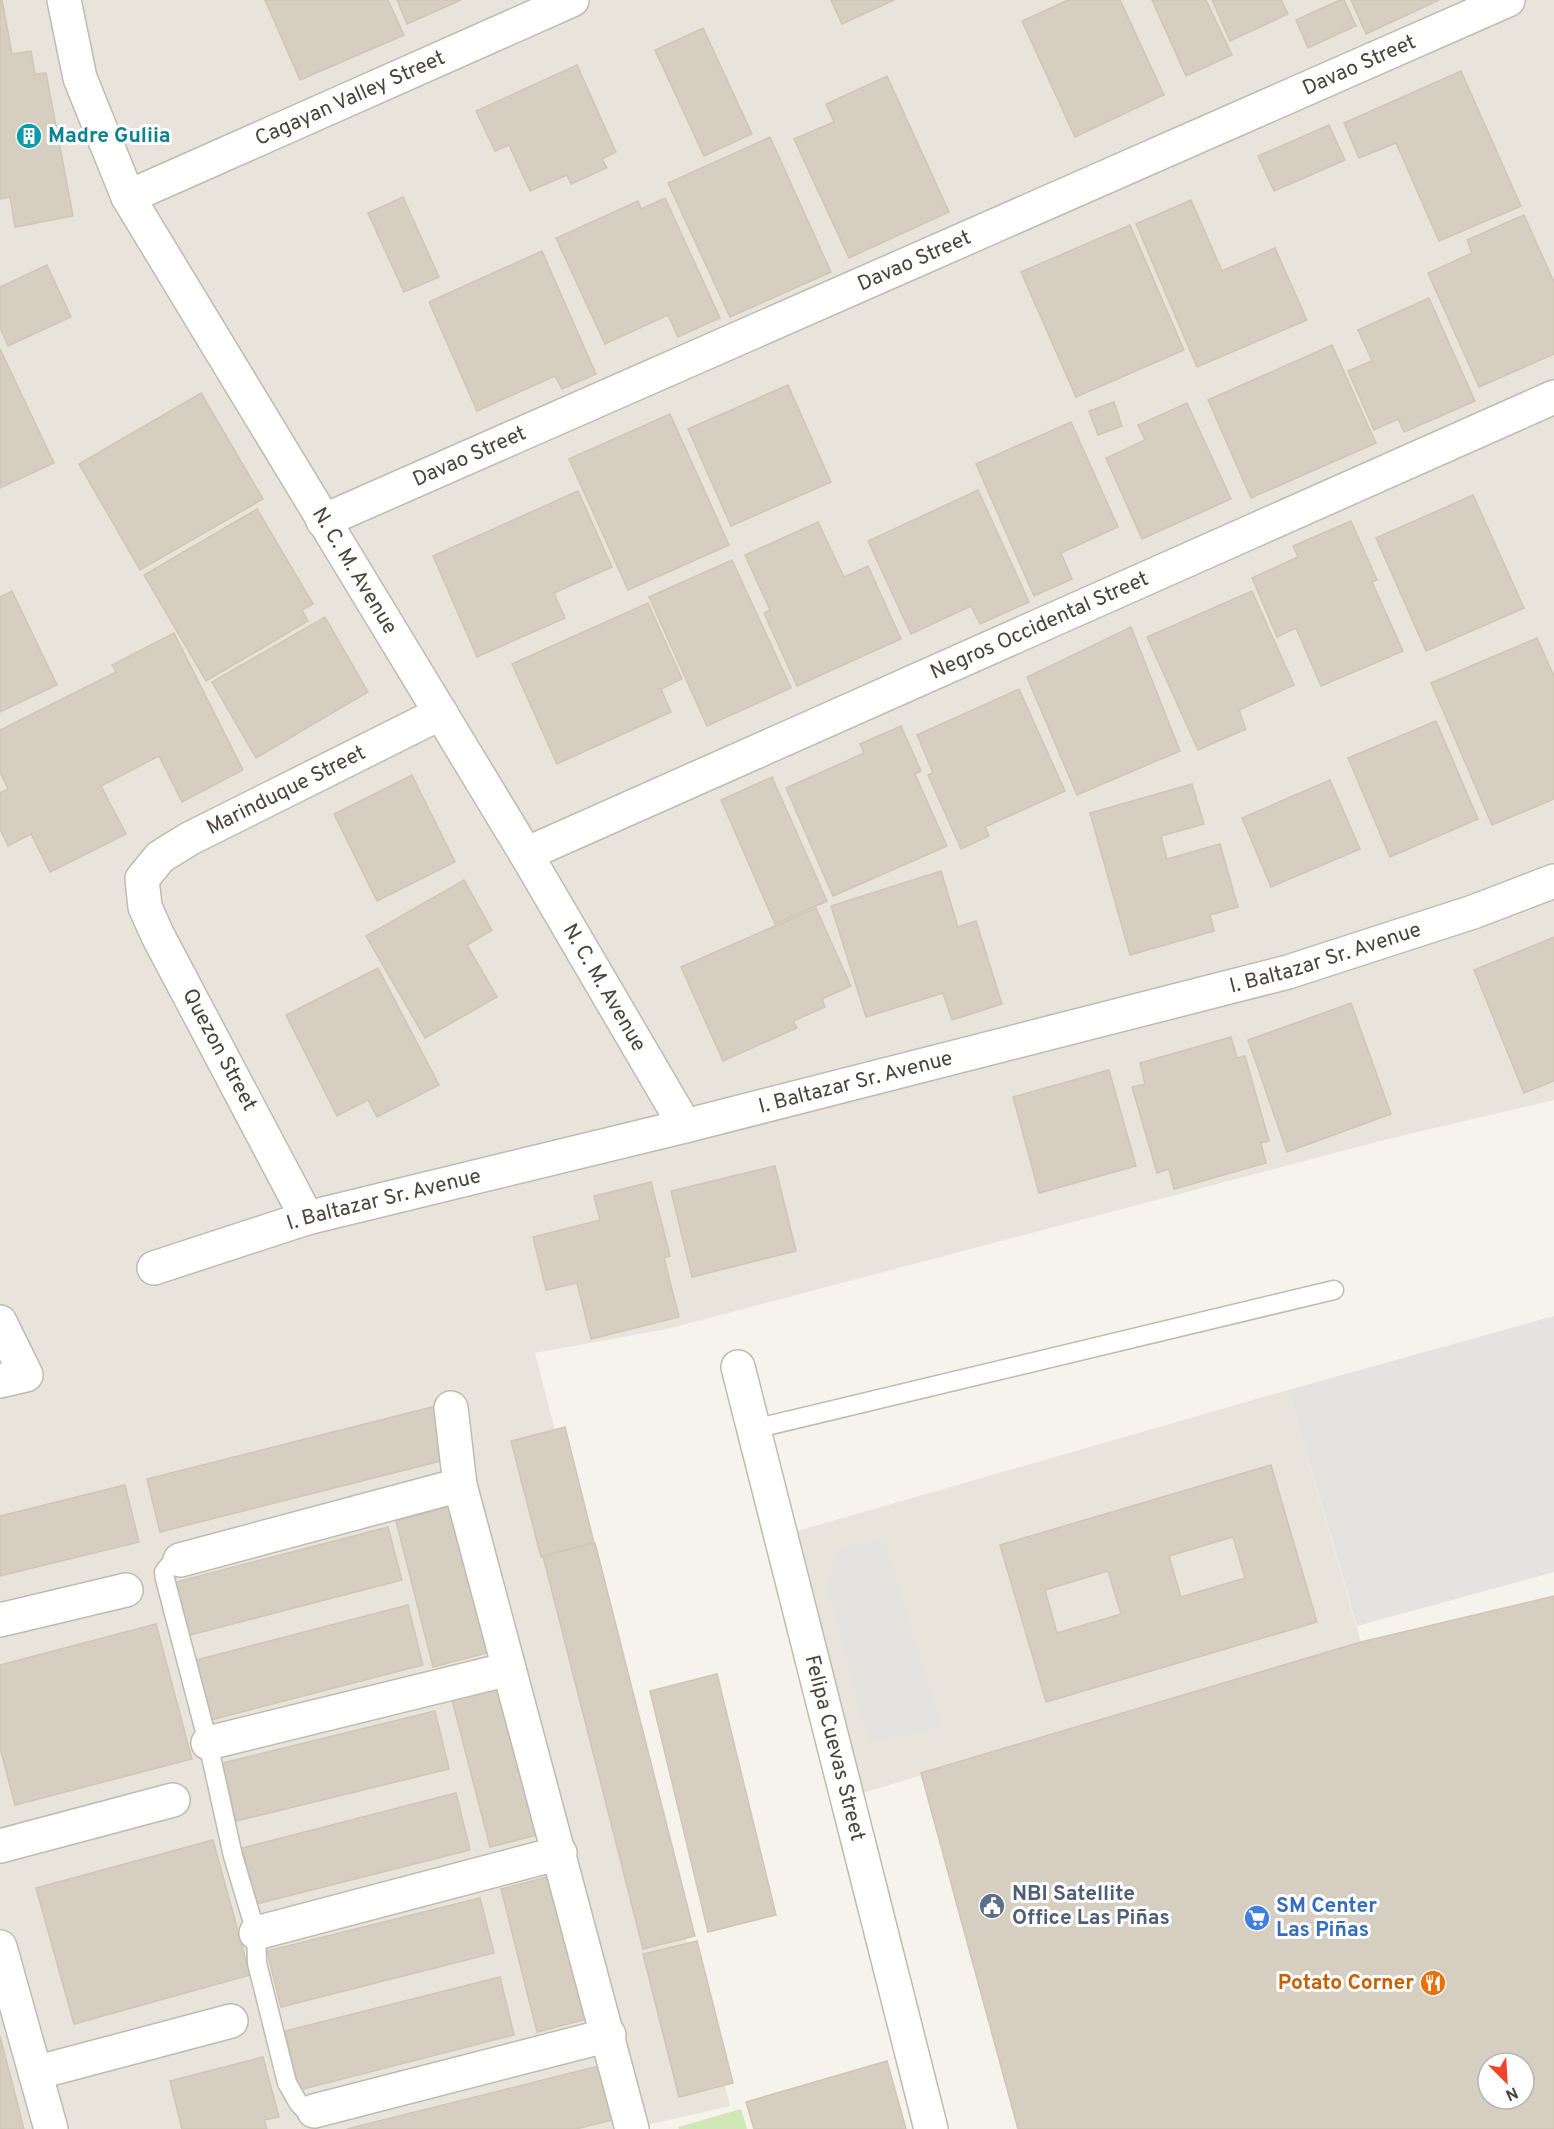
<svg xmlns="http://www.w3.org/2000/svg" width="1554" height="2129" viewBox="0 0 1554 2129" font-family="Overpass,sans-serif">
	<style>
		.residential { fill: #e9e4db }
		.green { fill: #d2e7b7 }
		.parking { fill: #e5e3e0 }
		.building { fill: #d7cec2; stroke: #d1c6b5; stroke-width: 1.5; fill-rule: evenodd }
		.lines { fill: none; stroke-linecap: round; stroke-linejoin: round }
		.service-casing { stroke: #c1baaf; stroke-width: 21 }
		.minor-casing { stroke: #c1baaf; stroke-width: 36 }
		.service { stroke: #fff; stroke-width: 18 }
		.minor { stroke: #fff; stroke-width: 33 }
		.labels { text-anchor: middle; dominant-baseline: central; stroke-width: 6; stroke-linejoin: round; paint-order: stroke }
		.street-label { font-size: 21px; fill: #4a433a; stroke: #fff }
		.culture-label { font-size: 21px; font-weight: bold; fill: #0d838f; stroke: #fff; text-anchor: start }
		.service-label { font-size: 21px; font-weight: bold; fill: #4e5e75; stroke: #fff; text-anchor: start }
		.shop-label { font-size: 21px; font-weight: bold; fill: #366cbe; stroke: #fff; text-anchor: start }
		.food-label { font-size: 21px; font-weight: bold; fill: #c56008; stroke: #fff; text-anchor: end }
	</style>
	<rect width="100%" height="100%" fill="#f5f3ec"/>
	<g class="residential">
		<path d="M 0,0 L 1554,0 L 1554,1100 L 1388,1139 L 667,1329 L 535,1353 L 730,2106 L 629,2129 L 0,2129 Z"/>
		<path d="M 1288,1390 L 1361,1642 L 856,1795 L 794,1532 Z"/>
	</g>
	<path class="green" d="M 741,2109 L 747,2129 L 679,2129 L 678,2127 Z"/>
	<g class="parking">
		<path d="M 1554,1316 L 1554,1572 L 1357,1626 L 1288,1390 Z"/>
		<path d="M 884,1539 L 942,1728 L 869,1743 L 826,1582 L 839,1549 Z"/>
	</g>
	<g class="building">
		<path d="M 0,0 L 2,0 L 12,54 L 31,51 L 35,74 L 46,73 L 73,216 L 15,227 L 10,197 L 0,199 Z"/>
		<path d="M 265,0 L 388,0 L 404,35 L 300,80 Z"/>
		<path d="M 397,0 L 461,0 L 407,24 Z"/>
		<path d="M 831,0 L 894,0 L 842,24 Z"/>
		<path d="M 1068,0 L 1120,0 L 1164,95 L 1075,137 L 1022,21 Z"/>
		<path d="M 1152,0 L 1206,0 L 1232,55 L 1186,76 Z"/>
		<path d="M 1212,0 L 1281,0 L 1288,14 L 1230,41 Z"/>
		<path d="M 1340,0 L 1344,0 L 1356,26 L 1308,48 L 1296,20 Z"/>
		<path d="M 1351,0 L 1439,0 L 1366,34 Z"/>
		<path d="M 703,28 L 752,134 L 704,156 L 655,50 Z"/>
		<path d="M 577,65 L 616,152 L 602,159 L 607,168 L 571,184 L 567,175 L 530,191 L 509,145 L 495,151 L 476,111 Z"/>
		<path d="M 1461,71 L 1521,206 L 1439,241 L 1396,143 L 1359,158 L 1344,123 Z"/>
		<path d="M 887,76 L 949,212 L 849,258 L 794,139 L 834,122 L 826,104 Z"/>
		<path d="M 1329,125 L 1345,160 L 1274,191 L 1258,156 Z"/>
		<path d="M 770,137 L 831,272 L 730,317 L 668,183 Z"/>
		<path d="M 403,197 L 439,277 L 404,292 L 368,213 Z"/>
		<path d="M 665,198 L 720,318 L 678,337 L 668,315 L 605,344 L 556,238 L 638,201 L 641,209 Z"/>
		<path d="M 1191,200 L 1222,271 L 1275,248 L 1307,320 L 1197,367 L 1136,224 Z"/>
		<path d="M 1524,215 L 1554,282 L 1554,354 L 1479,387 L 1428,273 L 1472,253 L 1467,240 Z"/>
		<path d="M 1130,225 L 1184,350 L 1076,397 L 1021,272 Z"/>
		<path d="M 542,251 L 596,374 L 562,389 L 555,376 L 477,411 L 429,302 Z"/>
		<path d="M 47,265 L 71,317 L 8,346 L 0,328 L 0,287 Z"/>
		<path d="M 1429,298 L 1475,401 L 1404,432 L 1398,419 L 1374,430 L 1348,371 L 1372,361 L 1358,330 Z"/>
		<path d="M 1332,345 L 1376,443 L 1251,498 L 1208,400 Z"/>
		<path d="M 0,349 L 54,463 L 0,488 Z"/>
		<path d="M 788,385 L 831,482 L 731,526 L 688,429 Z"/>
		<path d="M 201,393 L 263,499 L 140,570 L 79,464 Z"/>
		<path d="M 1114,402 L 1122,426 L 1098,435 L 1089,411 Z"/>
		<path d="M 1187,403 L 1231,499 L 1142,539 L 1106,458 L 1145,440 L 1138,425 Z"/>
		<path d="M 670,414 L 729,545 L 628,590 L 569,459 Z"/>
		<path d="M 1071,422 L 1118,527 L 1061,553 L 1072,579 L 1034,596 L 976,464 Z"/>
		<path d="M 978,490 L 1029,602 L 980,624 L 971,606 L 911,634 L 868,541 Z"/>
		<path d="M 578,491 L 612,567 L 554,593 L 565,618 L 477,657 L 433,556 Z"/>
		<path d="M 1473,495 L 1524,608 L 1426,651 L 1376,538 Z"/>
		<path d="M 257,509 L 313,604 L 302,610 L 308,621 L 206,681 L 144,575 Z"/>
		<path d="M 1351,521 L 1377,580 L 1372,582 L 1403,651 L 1321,686 L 1296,628 L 1277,637 L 1252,578 L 1298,557 L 1293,546 Z"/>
		<path d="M 818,522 L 844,577 L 868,566 L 901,639 L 797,686 L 764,613 L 770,610 L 745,555 Z"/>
		<path d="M 732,560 L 791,688 L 707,726 L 649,597 Z"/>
		<path d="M 12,591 L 57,685 L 0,712 L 0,597 Z"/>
		<path d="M 1252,591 L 1294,685 L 1239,710 L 1246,729 L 1198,750 L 1147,637 Z"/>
		<path d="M 648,603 L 682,679 L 661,689 L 671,712 L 557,764 L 512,664 Z"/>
		<path d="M 325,617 L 368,692 L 256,758 L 212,682 Z"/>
		<path d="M 1131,627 L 1180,751 L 1077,795 L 1027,677 Z"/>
		<path d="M 174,633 L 243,770 L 182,802 L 159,756 L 101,786 L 126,834 L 50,872 L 31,834 L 8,846 L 0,829 L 0,793 L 8,789 L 0,772 L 0,730 L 116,672 L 112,665 Z"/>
		<path d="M 1537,638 L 1554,676 L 1554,799 L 1492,825 L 1431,683 Z"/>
		<path d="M 1019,689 L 1065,791 L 985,827 L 989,836 L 961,849 L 928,775 L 933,773 L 917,735 Z"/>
		<path d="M 1436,721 L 1478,819 L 1390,857 L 1348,758 Z"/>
		<path d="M 901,726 L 921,771 L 915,774 L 947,846 L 833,896 L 786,788 L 864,753 L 860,744 Z"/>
		<path d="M 412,775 L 455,862 L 377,901 L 334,814 Z"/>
		<path d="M 772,777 L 827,901 L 775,924 L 721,800 Z"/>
		<path d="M 1330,780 L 1360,849 L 1271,887 L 1242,818 Z"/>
		<path d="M 1192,784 L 1204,824 L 1161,836 L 1167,859 L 1220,844 L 1238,907 L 1210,915 L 1214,931 L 1130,955 L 1090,813 Z"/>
		<path d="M 941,871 L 958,927 L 976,921 L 1002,1004 L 952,1020 L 943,993 L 866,1017 L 831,906 Z"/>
		<path d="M 464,880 L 492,930 L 467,945 L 497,997 L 425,1038 L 366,936 Z"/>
		<path d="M 816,908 L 851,986 L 822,999 L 825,1007 L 793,1021 L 797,1028 L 723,1061 L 681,967 Z"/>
		<path d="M 1554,937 L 1554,1081 L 1524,1093 L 1474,970 Z"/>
		<path d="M 378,968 L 439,1085 L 377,1117 L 368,1100 L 337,1116 L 286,1015 Z"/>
		<path d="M 1351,1003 L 1391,1114 L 1287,1152 L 1248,1040 Z"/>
		<path d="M 1231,1037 L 1237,1058 L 1245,1056 L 1269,1141 L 1261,1143 L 1266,1163 L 1174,1189 L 1169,1169 L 1157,1173 L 1132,1087 L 1145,1084 L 1140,1063 Z"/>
		<path d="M 1109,1070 L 1136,1166 L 1039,1193 L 1013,1097 Z"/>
		<path d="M 775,1166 L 796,1251 L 692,1277 L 671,1191 Z"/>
		<path d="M 651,1182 L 670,1256 L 664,1258 L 679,1317 L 591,1339 L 577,1283 L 546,1290 L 533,1237 L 600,1220 L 594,1196 Z"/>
		<path d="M 436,1406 L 449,1459 L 160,1532 L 147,1479 Z"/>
		<path d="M 565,1427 L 594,1543 L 541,1557 L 511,1441 Z"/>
		<path d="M 1271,1465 L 1317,1622 L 1046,1702 L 1000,1545 ZM 1233,1537 L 1245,1578 L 1181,1597 L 1169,1556 ZM 1108,1571 L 1121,1614 L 1057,1633 L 1045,1590 Z"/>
		<path d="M 125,1485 L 139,1542 L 0,1576 L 0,1516 Z"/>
		<path d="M 460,1504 L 498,1650 L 433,1667 L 396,1521 Z"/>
		<path d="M 388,1527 L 402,1580 L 186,1636 L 172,1583 Z"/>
		<path d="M 595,1543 L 695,1936 L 643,1949 L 543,1556 Z"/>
		<path d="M 1554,1596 L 1554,2129 L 1018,2129 L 921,1773 L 1361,1642 ZM 1488,2063 L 1524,2063 L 1524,2099 L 1488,2099 Z"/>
		<path d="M 408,1605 L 423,1665 L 207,1721 L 192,1661 Z"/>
		<path d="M 156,1624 L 192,1759 L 15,1805 L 0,1748 L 0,1665 Z"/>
		<path d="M 717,1674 L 776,1915 L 708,1932 L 650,1691 Z"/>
		<path d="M 508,1686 L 545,1833 L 490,1847 L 452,1700 Z"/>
		<path d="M 435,1711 L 449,1769 L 236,1821 L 222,1763 Z"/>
		<path d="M 456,1793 L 470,1850 L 256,1904 L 242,1848 Z"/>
		<path d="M 213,1840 L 250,1975 L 74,2024 L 36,1888 Z"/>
		<path d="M 555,1875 L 591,2018 L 537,2032 L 501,1889 Z"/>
		<path d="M 480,1898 L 494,1953 L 281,2007 L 267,1951 Z"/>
		<path d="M 697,1941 L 733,2083 L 679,2097 L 643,1954 Z"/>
		<path d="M 500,1977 L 514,2035 L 299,2090 L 285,2031 Z"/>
		<path d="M 0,2036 L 24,2129 L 0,2129 Z"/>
		<path d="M 263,2057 L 279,2117 L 264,2120 L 267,2129 L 182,2129 L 170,2081 Z"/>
		<path d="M 887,2061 L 906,2129 L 754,2129 L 746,2102 Z"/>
		<path d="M 599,2066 L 612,2120 L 576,2129 L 347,2129 Z"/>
	</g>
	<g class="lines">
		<g class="service-casing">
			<g id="service">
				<path d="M 754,1429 L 1334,1290"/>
				<path d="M 180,1560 L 171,1563 L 164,1572 L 165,1579 L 208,1743 L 233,1856 L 256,1933 L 257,1963 L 287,2083 L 299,2104 L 305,2110 L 314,2111"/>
			</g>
		</g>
		<g class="minor-casing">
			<g id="minor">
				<path id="s1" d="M 64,0 L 80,78 L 128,197 L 526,854 L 685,1126"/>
				<path id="s2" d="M 128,197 L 572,0"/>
				<path id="s3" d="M 323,521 L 1508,0"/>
				<path id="s4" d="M 526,854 L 1554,397"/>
				<path id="s5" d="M 307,1218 L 158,936 L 145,907 L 142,879 L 160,857 L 189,839 L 441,713"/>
				<path id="s6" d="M 154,1268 L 307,1218 L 685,1126 L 1288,972 L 1473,912 L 1554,881"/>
				<path d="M 0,1322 L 26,1375 L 0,1381"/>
				<path id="s7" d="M 738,1367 L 931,2129"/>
				<path d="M 451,1408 L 460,1485 L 632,2129"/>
				<path d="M 180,1560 L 460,1485"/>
				<path d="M 0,1620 L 126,1590"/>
				<path d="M 208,1743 L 509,1669"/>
				<path d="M 0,1846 L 173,1800"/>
				<path d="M 256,1933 L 560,1853"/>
				<path d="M 0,1947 L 51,2129"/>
				<path d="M 35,2073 L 231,2021"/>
				<path d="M 314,2111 L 609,2035"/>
			</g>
		</g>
		<use href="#service" class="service"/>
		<use href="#minor" class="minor"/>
	</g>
	<defs>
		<g id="building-disc" transform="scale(1.35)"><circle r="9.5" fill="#0f9aa8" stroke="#fff"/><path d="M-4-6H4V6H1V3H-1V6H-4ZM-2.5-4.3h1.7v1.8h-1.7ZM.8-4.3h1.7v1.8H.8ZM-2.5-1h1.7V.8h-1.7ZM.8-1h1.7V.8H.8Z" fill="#fff"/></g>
		<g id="civic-disc" transform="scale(1.35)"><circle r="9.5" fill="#5c6f8a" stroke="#fff"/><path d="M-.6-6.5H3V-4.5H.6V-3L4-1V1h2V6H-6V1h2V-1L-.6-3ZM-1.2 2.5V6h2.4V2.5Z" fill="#fff"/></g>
		<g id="supermarket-disc" transform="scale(1.35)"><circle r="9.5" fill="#3f7fe0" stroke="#fff"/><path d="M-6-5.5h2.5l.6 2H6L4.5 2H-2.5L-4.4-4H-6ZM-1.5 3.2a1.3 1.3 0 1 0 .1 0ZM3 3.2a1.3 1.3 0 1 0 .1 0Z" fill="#fff"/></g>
		<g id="restaurant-disc" transform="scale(1.35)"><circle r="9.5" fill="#e8710a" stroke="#fff"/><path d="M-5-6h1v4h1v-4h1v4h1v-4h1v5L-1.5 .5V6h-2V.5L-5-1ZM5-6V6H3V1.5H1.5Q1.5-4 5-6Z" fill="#fff"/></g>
	</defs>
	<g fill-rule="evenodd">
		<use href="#building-disc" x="29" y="136"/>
		<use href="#civic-disc" x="992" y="1906"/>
		<use href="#supermarket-disc" x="1257" y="1918"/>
		<use href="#restaurant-disc" x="1433" y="1983"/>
	</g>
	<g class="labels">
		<g class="street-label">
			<text stroke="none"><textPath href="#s3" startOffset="1132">Davao Street</textPath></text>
			<text stroke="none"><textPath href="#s2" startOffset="243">Cagayan Valley Street</textPath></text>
			<text stroke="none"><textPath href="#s3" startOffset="646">Davao Street</textPath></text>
			<text stroke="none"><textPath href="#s3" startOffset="160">Davao Street</textPath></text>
			<text stroke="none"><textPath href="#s1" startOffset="645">N. C. M. Avenue</textPath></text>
			<text stroke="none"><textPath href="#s4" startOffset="562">Negros Occidental Street</textPath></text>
			<text stroke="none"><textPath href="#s5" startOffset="550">Marinduque Street</textPath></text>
			<text stroke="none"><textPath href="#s6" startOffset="1212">I. Baltazar Sr. Avenue</textPath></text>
			<text stroke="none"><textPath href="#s1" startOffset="1131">N. C. M. Avenue</textPath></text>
			<text transform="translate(219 1050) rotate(62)">Quezon Street</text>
			<text stroke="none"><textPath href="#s6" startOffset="726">I. Baltazar Sr. Avenue</textPath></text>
			<text stroke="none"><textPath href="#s6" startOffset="240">I. Baltazar Sr. Avenue</textPath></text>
			<text stroke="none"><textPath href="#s7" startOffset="393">Felipa Cuevas Street</textPath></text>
		</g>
		<g class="culture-label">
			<text x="48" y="136">Madre Guliia</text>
		</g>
		<g class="service-label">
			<text x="1012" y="1894">NBI Satellite<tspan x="1012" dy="24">Office Las Piñas</tspan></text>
		</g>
		<g class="shop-label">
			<text x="1276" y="1906">SM Center<tspan x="1276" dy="24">Las Piñas</tspan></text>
		</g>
		<g class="food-label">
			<text x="1414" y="1983">Potato Corner</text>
		</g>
	</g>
	<g transform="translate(1506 2081) rotate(156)"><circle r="28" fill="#ffffff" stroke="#b7b4b0" stroke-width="1.5"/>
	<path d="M0-4.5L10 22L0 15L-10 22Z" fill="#f14428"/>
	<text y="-9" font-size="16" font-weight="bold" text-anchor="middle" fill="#4a433a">N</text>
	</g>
</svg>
